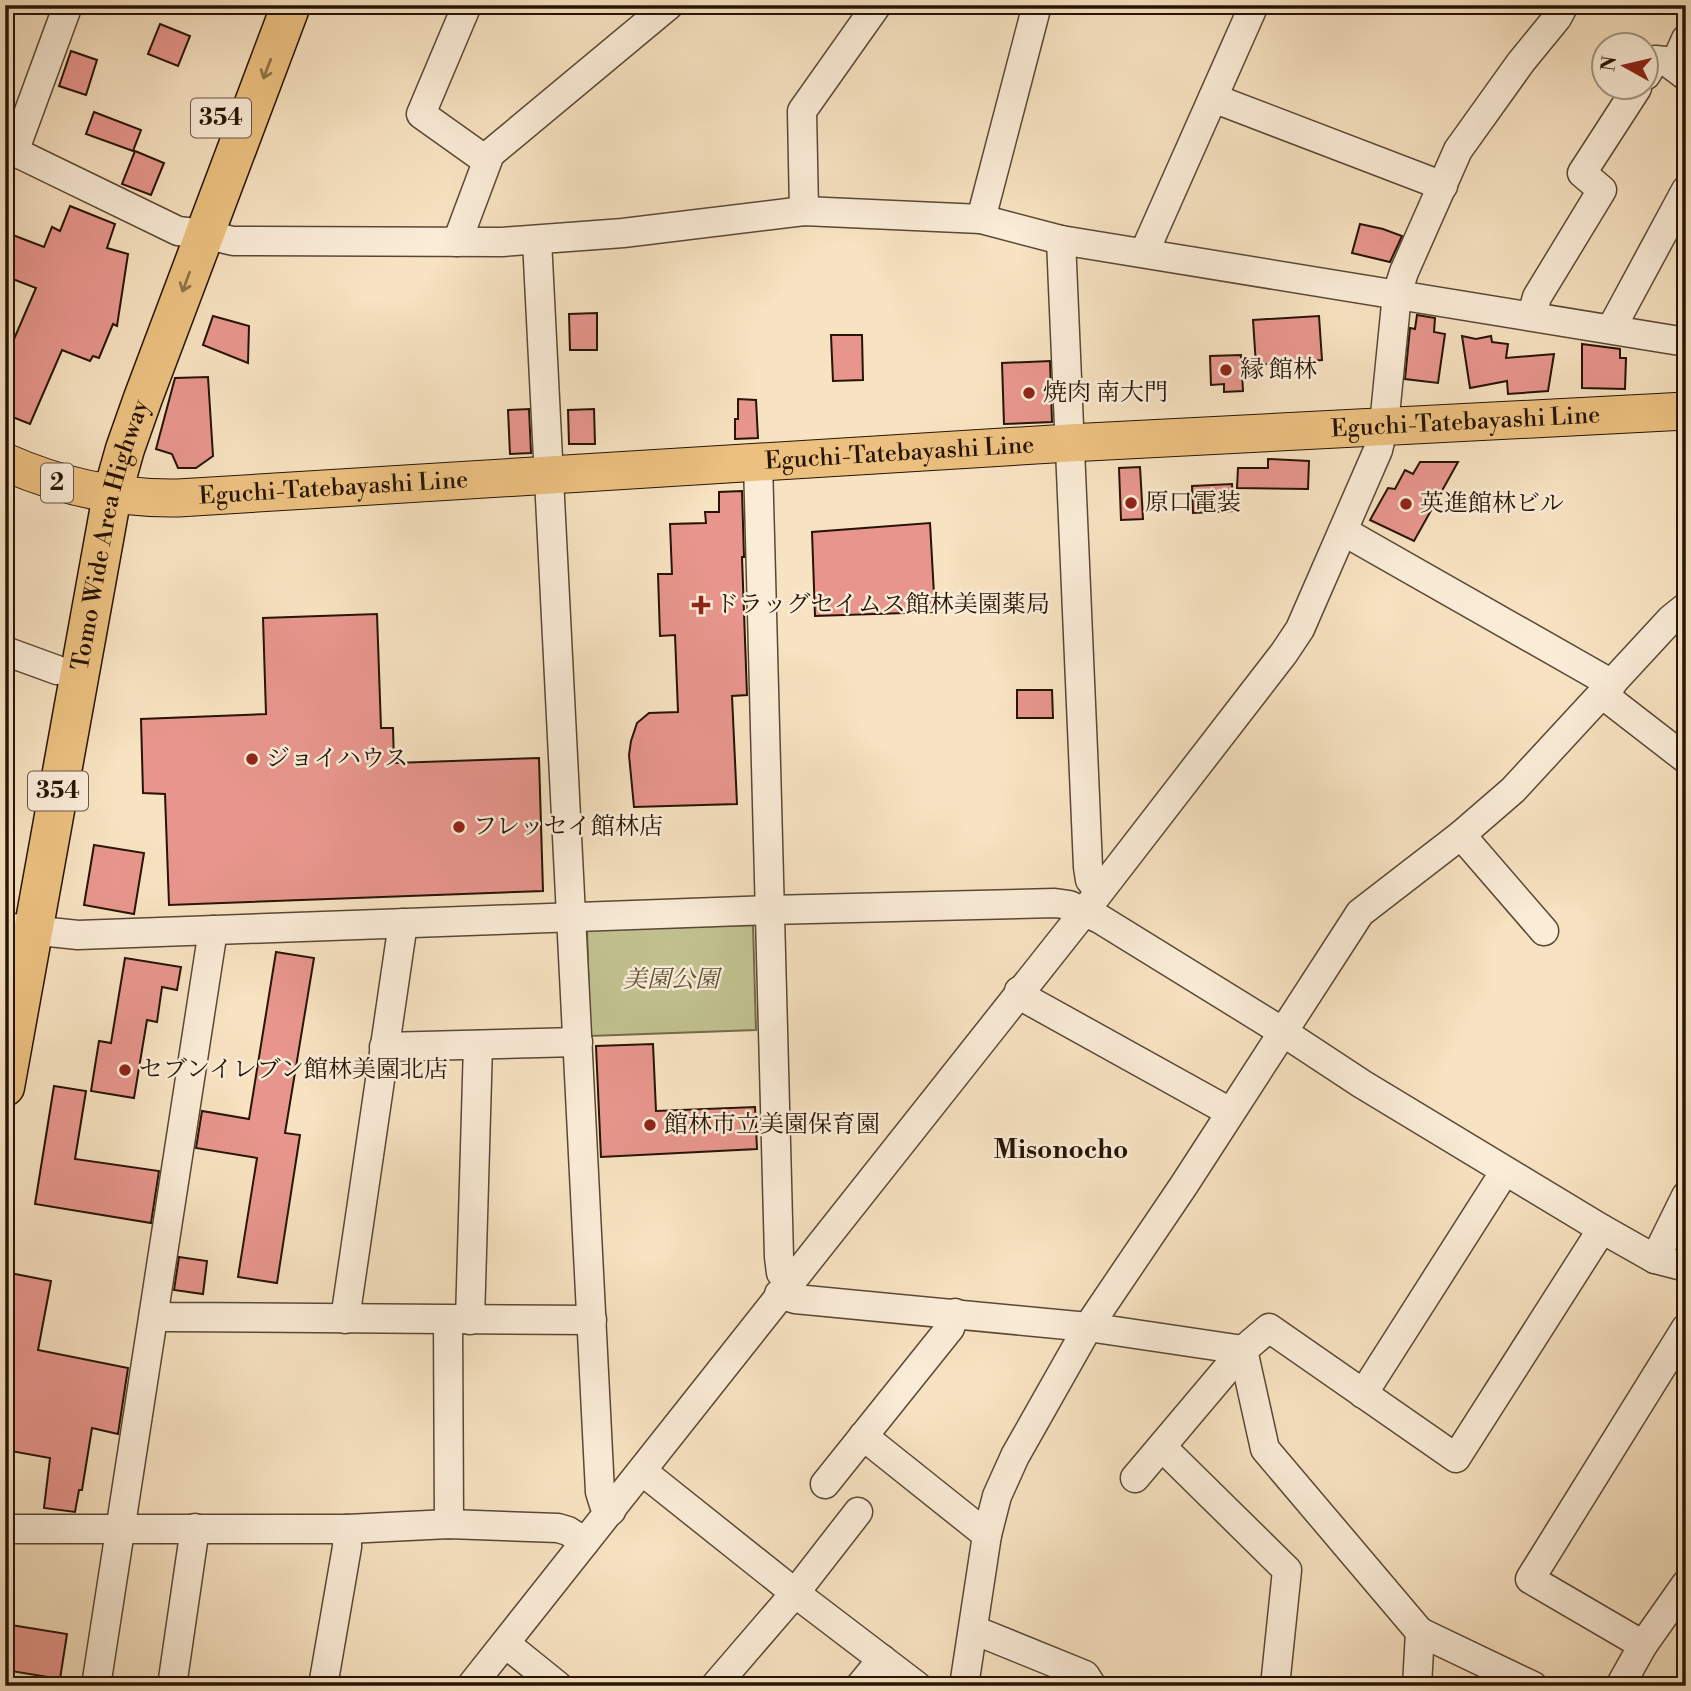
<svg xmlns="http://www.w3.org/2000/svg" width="1691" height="1691" viewBox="0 0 1691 1691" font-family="'Libre Bodoni','Noto Serif JP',serif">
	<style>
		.green { fill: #c1c290; stroke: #746b4a; stroke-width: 2 }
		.building { fill: #e8968d; stroke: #261405; stroke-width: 2 }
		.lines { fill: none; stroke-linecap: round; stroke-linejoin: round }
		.minor-casing { stroke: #5a4834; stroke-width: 31 }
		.major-casing { stroke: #261405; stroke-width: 39 }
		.highway-casing { stroke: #261405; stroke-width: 41 }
		.minor { stroke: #faecd7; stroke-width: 28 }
		.major { stroke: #ecc180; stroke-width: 37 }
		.highway { stroke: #ecc180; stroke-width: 38 }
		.oneway { stroke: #937349 }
		.poi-dot { fill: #8f2418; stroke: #faecd7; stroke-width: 2.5 }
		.labels { text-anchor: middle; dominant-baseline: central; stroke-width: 5; stroke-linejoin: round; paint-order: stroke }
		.shield { fill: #faecd7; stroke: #654; stroke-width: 2 }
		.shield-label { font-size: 23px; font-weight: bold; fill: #261405 }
		.poi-label { font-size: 24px; fill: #261405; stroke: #faecd7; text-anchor: start }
		.street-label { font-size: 24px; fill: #261405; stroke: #faecd7 }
		.park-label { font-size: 24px; font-style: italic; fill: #5c5136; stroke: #faecd7 }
		.neighbourhood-label { font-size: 26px; font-weight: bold; fill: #261405; stroke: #faecd7 }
	</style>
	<rect width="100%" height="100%" fill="#f7e2c1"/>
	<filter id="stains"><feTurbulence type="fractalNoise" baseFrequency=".00286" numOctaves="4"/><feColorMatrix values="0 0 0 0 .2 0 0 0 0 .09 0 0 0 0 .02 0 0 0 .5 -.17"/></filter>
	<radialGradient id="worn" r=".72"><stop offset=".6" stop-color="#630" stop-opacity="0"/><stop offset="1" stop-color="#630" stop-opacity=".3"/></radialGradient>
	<path class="green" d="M 753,925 L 756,1030 L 590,1036 L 587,930 Z"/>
	<g class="building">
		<path d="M 160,24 L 190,36 L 178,66 L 148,54 Z"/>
		<path d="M 71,51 L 97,60 L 86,95 L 59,86 Z"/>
		<path d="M 94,112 L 141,130 L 133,151 L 86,134 Z"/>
		<path d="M 135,151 L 164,163 L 151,195 L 122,184 Z"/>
		<path d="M 70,206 L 115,224 L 107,248 L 128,254 L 117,326 L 113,324 L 99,358 L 93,356 L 90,361 L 62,350 L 30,424 L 5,414 L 5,360 L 36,288 L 5,276 L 5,232 L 44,247 L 52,227 L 60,231 Z"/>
		<path d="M 1360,224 L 1383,229 L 1402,236 L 1390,262 L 1352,253 Z"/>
		<path d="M 597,313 L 597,350 L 570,350 L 569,314 Z"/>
		<path d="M 1417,315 L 1435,318 L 1434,332 L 1445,334 L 1438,383 L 1405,379 L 1410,328 L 1415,329 Z"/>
		<path d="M 213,316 L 249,326 L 248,363 L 203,345 Z"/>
		<path d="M 1319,316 L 1322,360 L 1256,365 L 1253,320 Z"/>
		<path d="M 831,335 L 862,335 L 863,380 L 833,381 Z"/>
		<path d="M 1462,336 L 1476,339 L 1491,336 L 1492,342 L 1508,344 L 1506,358 L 1554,354 L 1548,391 L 1508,394 L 1507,381 L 1470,388 Z"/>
		<path d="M 1582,344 L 1620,349 L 1620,358 L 1626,358 L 1625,389 L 1582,388 Z"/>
		<path d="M 1241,355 L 1243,391 L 1224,392 L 1224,384 L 1211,385 L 1210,356 Z"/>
		<path d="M 1050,361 L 1052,422 L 1004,424 L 1002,363 Z"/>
		<path d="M 208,377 L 213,456 L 196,468 L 178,468 L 172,454 L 156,449 L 175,378 Z"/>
		<path d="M 738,399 L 756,400 L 758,438 L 735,439 L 735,419 L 738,419 Z"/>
		<path d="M 529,409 L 531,453 L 510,454 L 508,410 Z"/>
		<path d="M 594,409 L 595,444 L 569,444 L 568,410 Z"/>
		<path d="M 1268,459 L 1309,461 L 1308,489 L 1237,488 L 1238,468 L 1268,468 Z"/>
		<path d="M 1420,462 L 1458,462 L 1414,541 L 1370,520 L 1388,488 L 1395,489 L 1405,470 L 1413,474 Z"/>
		<path d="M 1140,467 L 1143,519 L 1121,520 L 1119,468 Z"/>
		<path d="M 1232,484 L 1233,511 L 1193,513 L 1192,486 Z"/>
		<path d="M 742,491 L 744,557 L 742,557 L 747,695 L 732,696 L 737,804 L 634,807 L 629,755 L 631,741 L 637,723 L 649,713 L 678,712 L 675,635 L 660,636 L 658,574 L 672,574 L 670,524 L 706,523 L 705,512 L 719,512 L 719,492 Z"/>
		<path d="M 930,523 L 935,612 L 815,616 L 812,532 Z"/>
		<path d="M 377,614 L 381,728 L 393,728 L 394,763 L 539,758 L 543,891 L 169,905 L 165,794 L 143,793 L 141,719 L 266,714 L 263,618 Z"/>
		<path d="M 1017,690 L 1052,690 L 1053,718 L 1017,718 Z"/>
		<path d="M 94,845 L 144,853 L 134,914 L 84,905 Z"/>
		<path d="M 276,952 L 314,958 L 285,1133 L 300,1135 L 277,1283 L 238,1277 L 257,1158 L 196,1148 L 202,1111 L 249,1119 Z"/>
		<path d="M 125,958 L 181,967 L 177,990 L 162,987 L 157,1022 L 147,1020 L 134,1098 L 91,1091 L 99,1041 L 111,1043 Z"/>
		<path d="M 653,1044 L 656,1111 L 755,1107 L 757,1149 L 601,1157 L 596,1046 Z"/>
		<path d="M 54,1086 L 86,1091 L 75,1159 L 159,1171 L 151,1223 L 35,1204 Z"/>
		<path d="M 179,1257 L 207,1261 L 203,1294 L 174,1290 Z"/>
		<path d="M 5,1272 L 51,1281 L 38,1350 L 128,1368 L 118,1434 L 92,1428 L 82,1490 L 79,1490 L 75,1512 L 44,1508 L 50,1458 L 5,1450 Z"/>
		<path d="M 5,1624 L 67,1634 L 60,1679 L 5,1670 Z"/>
	</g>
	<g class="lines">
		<g class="minor-casing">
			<g id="minor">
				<path d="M 467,5 L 421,114 L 487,161"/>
				<path d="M 1674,66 L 1686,39"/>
				<path d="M 1646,75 L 1655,60 L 1666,61 L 1686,76"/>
				<path d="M 1213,98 L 1443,186"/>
				<path d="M 5,147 L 178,231 L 204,234 L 233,241 L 502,242 L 623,233 L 804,211 L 981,219 L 1061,240 L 1686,342"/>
				<path d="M 14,152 L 68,5"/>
				<path d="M 804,211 L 802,111 L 877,5"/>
				<path d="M 981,219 L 1037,5"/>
				<path d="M 537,240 L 600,1492 L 604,1505 L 611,1511"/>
				<path d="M 1061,240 L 1088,867 L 1090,880 L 1099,891"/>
				<path d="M 457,242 L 490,154 L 669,5"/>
				<path d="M 1144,253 L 1254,5"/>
				<path d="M 1532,315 L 1537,297 L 1602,190 L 1582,173 L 1637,88"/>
				<path d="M 1611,329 L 1686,190"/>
				<path d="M 758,462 L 779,1257 L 781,1273 L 789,1282"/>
				<path d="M 1343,531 L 1612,684"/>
				<path d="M 5,651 L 57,670"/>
				<path d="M 1602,694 L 1686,759"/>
				<path d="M 1461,835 L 1544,931"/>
				<path d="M 11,928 L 78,935 L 769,910 L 1055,903 L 1069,905 L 1100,919 L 1283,1032 L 1362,1084 L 1602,1229 L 1655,1259 L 1686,1267"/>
				<path d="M 1019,991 L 1030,1001 L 1230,1112"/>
				<path d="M 384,1047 L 578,1042"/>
				<path d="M 1655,1259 L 1686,1196"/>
				<path d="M 779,1294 L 795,1299 L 1088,1327 L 1243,1350"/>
				<path d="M 154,1314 L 168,1317 L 592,1320"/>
				<path d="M 345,1319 L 403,923"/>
				<path d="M 448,1320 L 449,1524"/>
				<path d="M 470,1320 L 478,1045"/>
				<path d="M 1243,1350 L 1265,1449 L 1420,1632 L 1417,1686"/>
				<path d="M 1363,1394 L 1505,1171"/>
				<path d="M 863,1436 L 987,1535"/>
				<path d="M 1162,1447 L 1287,1570 L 1275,1686"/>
				<path d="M 642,1471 L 795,1593 L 917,1686"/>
				<path d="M 1135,1478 L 1243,1350 L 1269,1328 L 1456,1458 L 1602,1229"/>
				<path d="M 825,1484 L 950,1328 L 955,1313"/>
				<path d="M 5,1529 L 347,1529 L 449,1524 L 558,1528 L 568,1531 L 585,1542"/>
				<path d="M 974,1630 L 1085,1675 L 1092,1686"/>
				<path d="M 1420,1632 L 1533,1686"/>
				<path d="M 506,1644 L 558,1686"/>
				<path d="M 1643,1645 L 1530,1579 L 1686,1328"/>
				<path d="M 96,1686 L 213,930"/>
				<path d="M 172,1686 L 195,1528"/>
				<path d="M 323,1686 L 347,1547 L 347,1529"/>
				<path d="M 471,1686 L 1084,912 L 1284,653 L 1300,629 L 1378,450 L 1384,425 L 1397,294 L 1404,272 L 1458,150 L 1521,62 L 1557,18 L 1564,5"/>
				<path d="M 715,1686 L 795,1593 L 858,1512"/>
				<path d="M 860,1686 L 882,1659"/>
				<path d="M 964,1686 L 987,1535 L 997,1496 L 1015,1456 L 1088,1327 L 1184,1185 L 1360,913 L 1461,835 L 1513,790 L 1671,619 L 1686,607"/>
				<path d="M 1620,1686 L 1643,1645 L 1686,1584"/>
			</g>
		</g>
		<g class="major-casing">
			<g id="major">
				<path id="s1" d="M 5,462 C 61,487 117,499 178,498 L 1069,443 L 1686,411"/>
			</g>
		</g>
		<g class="highway-casing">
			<g id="highway">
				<path id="s2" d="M 5,1087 L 112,495 L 125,449 L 143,398 L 291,5"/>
			</g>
		</g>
		<use href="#minor" class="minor"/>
		<use href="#major" class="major"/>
		<use href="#highway" class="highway"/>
	</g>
	<defs><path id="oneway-shaft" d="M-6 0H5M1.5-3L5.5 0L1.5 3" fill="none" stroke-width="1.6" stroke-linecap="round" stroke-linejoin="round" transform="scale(1.75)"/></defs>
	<g class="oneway">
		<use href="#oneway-shaft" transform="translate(267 69) rotate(111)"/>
		<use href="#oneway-shaft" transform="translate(186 282) rotate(110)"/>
	</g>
	<g class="poi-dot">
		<circle cx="1226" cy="370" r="7"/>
		<circle cx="1029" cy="393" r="7"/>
		<circle cx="1131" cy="503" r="7"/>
		<circle cx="1406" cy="504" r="7"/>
		<path d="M697.5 594.5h7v7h7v7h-7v7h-7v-7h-7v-7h7z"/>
		<circle cx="252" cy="759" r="7"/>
		<circle cx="459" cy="827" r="7"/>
		<circle cx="125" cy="1070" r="7"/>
		<circle cx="650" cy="1125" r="7"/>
	</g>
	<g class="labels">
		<g class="shield">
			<rect x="191" y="98.5" width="60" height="39" rx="5"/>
			<rect x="41" y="463.5" width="32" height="39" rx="5"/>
			<rect x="28" y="771.5" width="60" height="39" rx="5"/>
		</g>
		<g class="shield-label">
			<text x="221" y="118">354</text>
			<text x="57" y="483">2</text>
			<text x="58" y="791">354</text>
		</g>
		<g class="poi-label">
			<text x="1240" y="370">縁 館林</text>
			<text x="1043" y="393">焼肉 南大門</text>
			<text x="1145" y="503">原口電装</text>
			<text x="1420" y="504">英進館林ビル</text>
			<text x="715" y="605">ドラッグセイムス館林美園薬局</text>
			<text x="266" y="759">ジョイハウス</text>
			<text x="473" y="827">フレッセイ館林店</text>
			<text x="139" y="1070">セブンイレブン館林美園北店</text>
			<text x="664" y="1125">館林市立美園保育園</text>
		</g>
		<g class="street-label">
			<text stroke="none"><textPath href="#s1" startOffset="1468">Eguchi-Tatebayashi Line</textPath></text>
			<text stroke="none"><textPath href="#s1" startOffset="901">Eguchi-Tatebayashi Line</textPath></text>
			<text stroke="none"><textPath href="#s1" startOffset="334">Eguchi-Tatebayashi Line</textPath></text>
			<text stroke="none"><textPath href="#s2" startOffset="562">Tomo Wide Area Highway</textPath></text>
		</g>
		<g class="park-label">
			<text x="671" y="980">美園公園</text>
		</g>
		<g class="neighbourhood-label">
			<text x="1061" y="1150">Misonocho</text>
		</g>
	</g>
	<rect width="1691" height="1691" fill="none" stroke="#f7e2c1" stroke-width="28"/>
	<rect x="7" y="7" width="1677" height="1677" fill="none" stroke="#261405" stroke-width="3.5"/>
	<rect x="14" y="14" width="1663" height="1663" fill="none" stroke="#261405" stroke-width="2"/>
	<g transform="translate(1625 66) rotate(278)"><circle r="33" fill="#faecd7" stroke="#a59683" stroke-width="2"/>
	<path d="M0-5L12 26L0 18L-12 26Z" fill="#8f2418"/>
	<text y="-10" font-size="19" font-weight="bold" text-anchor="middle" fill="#261405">N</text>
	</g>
	<rect width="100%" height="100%" filter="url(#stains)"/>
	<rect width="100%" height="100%" fill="url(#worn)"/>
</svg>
